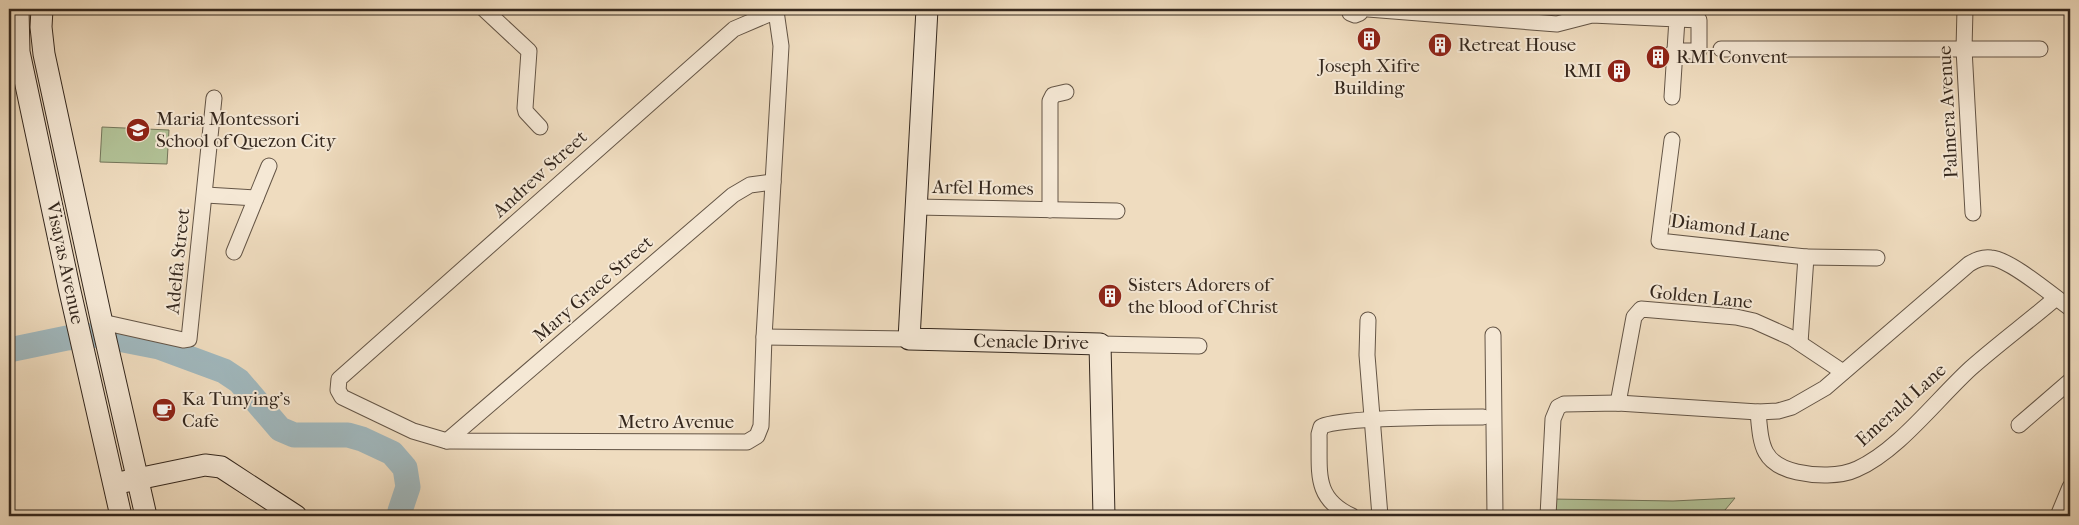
<svg xmlns="http://www.w3.org/2000/svg" width="2079" height="525" viewBox="0 0 2079 525" font-family="'IM FELL French Canon',serif">
	<style>
		.green { fill: #b2c297; stroke: #74755a }
		.lines { fill: none; stroke-linecap: round; stroke-linejoin: round }
		.river { stroke: #a0b8be; stroke-width: 25 }
		.street-casing { stroke: #645546; stroke-width: 17 }
		.secondary-casing { stroke: #35281e; stroke-width: 23 }
		.street { stroke: #f5e8d5; stroke-width: 15 }
		.secondary { stroke: #f5e8d5; stroke-width: 21 }
		.labels { text-anchor: middle; dominant-baseline: central; stroke-width: 4; stroke-linejoin: round; paint-order: stroke }
		.poi-label { font-size: 19px; fill: #35281e; stroke: #f5e8d5; text-anchor: start }
		.street-label { font-size: 19px; fill: #35281e; stroke: #f5e8d5 }
	</style>
	<rect width="100%" height="100%" fill="#efdcbf"/>
	<filter id="stains"><feTurbulence type="fractalNoise" baseFrequency=".004" numOctaves="4"/><feColorMatrix values="0 0 0 0 .2 0 0 0 0 .09 0 0 0 0 .02 0 0 0 .5 -.17"/></filter>
	<radialGradient id="worn" r=".72"><stop offset=".6" stop-color="#630" stop-opacity="0"/><stop offset="1" stop-color="#630" stop-opacity=".3"/></radialGradient>
	<g class="green">
		<path d="M 102,127 L 169,130 L 167,164 L 100,162 Z"/>
		<path d="M 1735,498 L 1720,516 L 1554,516 L 1552,499 L 1673,501 Z"/>
	</g>
	<g class="lines">
		<path class="river" d="M 9,350 L 67,338 L 98,335 L 159,347 L 224,371 L 239,381 L 280,429 L 294,435 L 348,435 L 362,439 L 392,453 L 405,468 L 408,487 L 400,511 L 401,516"/>
		<g class="street-casing">
			<g id="street">
				<path d="M 484,9 L 529,51 L 525,108 L 526,112 L 540,127"/>
				<path d="M 775,9 L 776,11 L 781,46 L 764,337 L 761,426 L 757,436 L 747,442 L 447,441 L 413,431 L 342,397 L 338,390 L 339,379 L 734,29 L 776,11"/>
				<path d="M 1349,9 L 1350,13 L 1355,15 L 1360,13 L 1362,9"/>
				<path d="M 1368,9 L 1557,24 L 1592,15 L 1677,19 L 1672,97"/>
				<path d="M 1965,9 L 1964,49 L 1973,213"/>
				<path d="M 1721,49 L 2040,49"/>
				<path d="M 1674,51 L 1699,51 L 1699,20 L 1677,19"/>
				<path d="M 1672,140 L 1659,241 L 1806,257 L 1800,343"/>
				<path d="M 206,195 L 256,198"/>
				<path d="M 916,207 L 1117,211"/>
				<path d="M 1050,210 L 1050,101 L 1053,95 L 1066,92"/>
				<path d="M 234,252 L 269,166"/>
				<path d="M 1806,257 L 1877,258"/>
				<path d="M 1368,320 L 1367,355 L 1380,516"/>
				<path d="M 102,322 L 183,340 L 189,339 L 214,98"/>
				<path d="M 1493,335 L 1495,516"/>
				<path d="M 764,337 L 909,339"/>
				<path d="M 1100,344 L 1199,346"/>
				<path d="M 1618,403 L 1634,317 L 1641,309 L 1736,317 L 1754,321 L 1792,338 L 1843,372"/>
				<path d="M 1758,412 C 1761,444 1761,464 1797,472 C 1815,476 1840,477 1857,469 C 1898,451 1937,399 1971,368 C 1998,344 2028,322 2056,298"/>
				<path d="M 2019,425 L 2070,381"/>
				<path d="M 447,441 L 733,195 L 750,185 L 773,182"/>
				<path d="M 1352,516 C 1313,498 1320,472 1319,434 L 1321,427 C 1335,417 1458,417 1483,417"/>
				<path d="M 1548,516 L 1553,419 L 1558,407 L 1564,404 L 1618,403 L 1758,412 L 1778,411 L 1792,407 L 1825,388 L 1969,264 C 1976,260 1982,257 1991,258 C 2010,259 2053,296 2070,308"/>
				<path d="M 2058,516 L 2070,487"/>
			</g>
		</g>
		<g class="secondary-casing">
			<g id="secondary">
				<path d="M 18,9 L 19,52 L 69,287 L 121,516"/>
				<path d="M 42,9 L 41,27 L 44,54 L 102,323 L 146,516"/>
				<path d="M 927,9 L 909,339 L 1100,344 L 1104,516"/>
				<path d="M 123,482 L 205,465 L 221,467 L 296,516"/>
			</g>
		</g>
		<use href="#street" class="street"/>
		<use href="#secondary" class="secondary"/>
	</g>
	<defs>
		<g id="building-disc" transform="scale(1.25)"><circle r="9.5" fill="#8f2418" stroke="#f5e8d5"/><path d="M-4-6H4V6H1V3H-1V6H-4ZM-2.5-4.3h1.7v1.8h-1.7ZM.8-4.3h1.7v1.8H.8ZM-2.5-1h1.7V.8h-1.7ZM.8-1h1.7V.8H.8Z" fill="#fff"/></g>
		<g id="school-disc" transform="scale(1.25)"><circle r="9.5" fill="#8f2418" stroke="#f5e8d5"/><path d="M0-5L7-2L0 1L-7-2ZM-4 1L0 2.5L4 1V4Q0 6-4 4Z" fill="#fff"/></g>
		<g id="cafe-disc" transform="scale(1.25)"><circle r="9.5" fill="#8f2418" stroke="#f5e8d5"/><path d="M-5.5-4.5H6V0H3Q3 3.5 0 3.5H-2.5Q-5.5 3.5-5.5 0ZM3-3.2v2h1.7v-2ZM-6 4.5H4V6H-6Z" fill="#fff"/></g>
	</defs>
	<g fill-rule="evenodd">
		<use href="#building-disc" x="1369" y="39"/>
		<use href="#building-disc" x="1440" y="45"/>
		<use href="#building-disc" x="1658" y="57"/>
		<use href="#building-disc" x="1619" y="71"/>
		<use href="#school-disc" x="138" y="130"/>
		<use href="#building-disc" x="1110" y="296"/>
		<use href="#cafe-disc" x="164" y="410"/>
	</g>
	<g class="labels">
		<g class="poi-label">
			<text x="1458" y="45">Retreat House</text>
			<text x="1676" y="57">RMI Convent</text>
			<text x="1369" y="66" text-anchor="middle">Joseph Xifre<tspan x="1369" dy="22">Building</tspan></text>
			<text x="1602" y="71" text-anchor="end">RMI</text>
			<text x="156" y="119">Maria Montessori<tspan x="156" dy="22">School of Quezon City</tspan></text>
			<text x="1128" y="285">Sisters Adorers of<tspan x="1128" dy="22">the blood of Christ</tspan></text>
			<text x="182" y="399">Ka Tunying's<tspan x="182" dy="22">Cafe</tspan></text>
		</g>
		<g class="street-label">
			<text transform="translate(1948 112) rotate(-93)">Palmera Avenue</text>
			<text transform="translate(540 174) rotate(-42)">Andrew Street</text>
			<text transform="translate(983 188) rotate(1)">Arfel Homes</text>
			<text transform="translate(1730 228) rotate(7)">Diamond Lane</text>
			<text transform="translate(178 261) rotate(-84)">Adelfa Street</text>
			<text transform="translate(65 263) rotate(78)">Visayas Avenue</text>
			<text transform="translate(593 289) rotate(-41)">Mary Grace Street</text>
			<text transform="translate(1701 297) rotate(6)">Golden Lane</text>
			<text transform="translate(1031 342) rotate(1)">Cenacle Drive</text>
			<text transform="translate(1901 405) rotate(-42)">Emerald Lane</text>
			<text x="676" y="422">Metro Avenue</text>
		</g>
	</g>
	<rect width="2079" height="525" fill="none" stroke="#efdcbf" stroke-width="30"/>
	<rect x="10" y="10" width="2059" height="505" fill="none" stroke="#35281e" stroke-width="2.5"/>
	<rect x="15" y="15" width="2049" height="495" fill="none" stroke="#35281e"/>
	<rect width="100%" height="100%" filter="url(#stains)"/>
	<rect width="100%" height="100%" fill="url(#worn)"/>
</svg>
